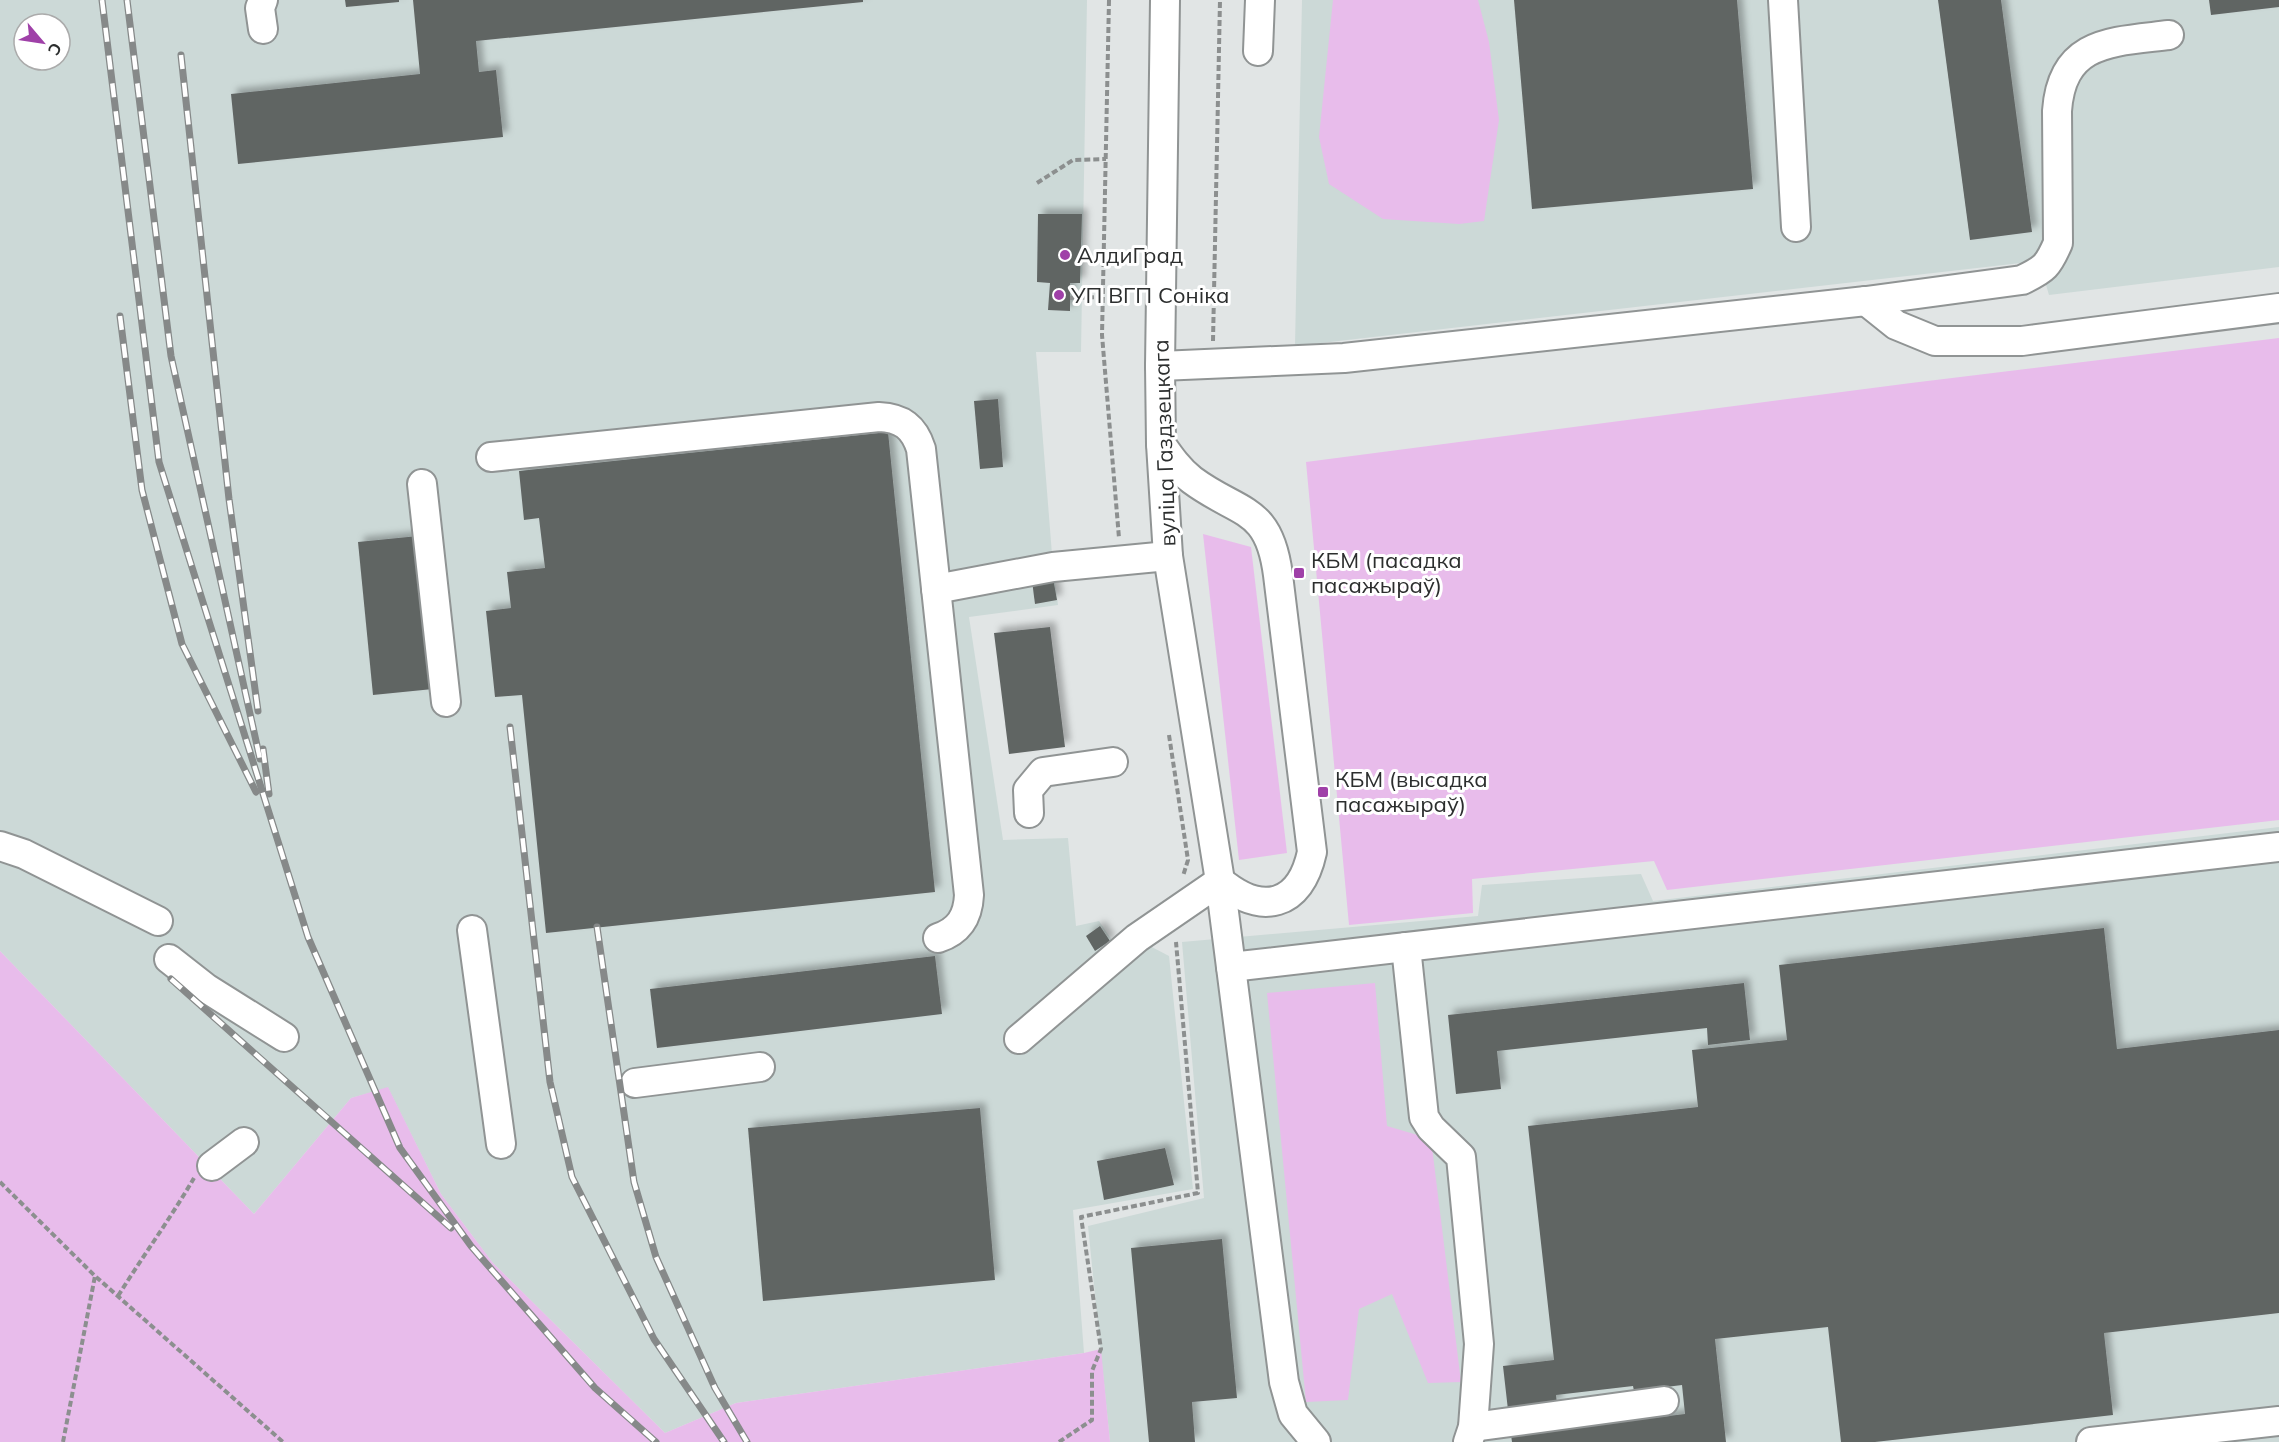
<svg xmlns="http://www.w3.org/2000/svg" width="2279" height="1442" viewBox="0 0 2279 1442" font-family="Mulish,sans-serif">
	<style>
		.built { fill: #ccd9d7; fill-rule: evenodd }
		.green { fill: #e8bceb }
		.building { fill: #616564; filter: url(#shadow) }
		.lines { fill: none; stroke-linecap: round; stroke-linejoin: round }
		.minor-casing { stroke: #909494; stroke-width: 32 }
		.path { stroke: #8c8f8f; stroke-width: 4; stroke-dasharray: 6 3; stroke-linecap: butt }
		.minor { stroke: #fff; stroke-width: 28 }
		.rail-casing { stroke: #868989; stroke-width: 7 }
		.rail { stroke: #fff; stroke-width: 4.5; stroke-dasharray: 14; stroke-linecap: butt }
		.poi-dot { fill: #9f40a8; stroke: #fff; stroke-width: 2 }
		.labels { text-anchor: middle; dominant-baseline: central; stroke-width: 6; stroke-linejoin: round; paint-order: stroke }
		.poi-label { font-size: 22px; fill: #2c2e2e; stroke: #fff; text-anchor: start }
		.street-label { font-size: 22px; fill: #2c2e2e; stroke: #fff }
	</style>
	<defs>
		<filter id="shadow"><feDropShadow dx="5.5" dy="-5.5" stdDeviation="3" flood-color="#0004"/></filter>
	</defs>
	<rect width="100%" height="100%" fill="#e1e5e5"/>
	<g class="built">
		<path d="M 0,0 L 1087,0 L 1081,352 L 1036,352 L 1053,567 L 1058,605 L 969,617 L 1003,840 L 1068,838 L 1076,926 L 1099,921 L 1112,940 L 1123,932 L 1169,956 L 1193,1189 L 1073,1210 L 1084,1353 L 736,1403 L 665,1433 L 493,1263 L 441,1194 L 388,1088 L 351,1098 L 254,1214 L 0,951 ZM 24,24 L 60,24 L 60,60 L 24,60 Z"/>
		<path d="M 1302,0 L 2279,0 L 2279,267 L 2049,295 L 2039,261 L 1295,346 Z"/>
		<path d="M 2279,827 L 2279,1442 L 1110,1442 L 1088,1226 L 1204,1198 L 1182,942 L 1478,916 L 1482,885 L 1641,874 L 1653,901 Z"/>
	</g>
	<g class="green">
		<path d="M 1333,0 L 1478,0 L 1489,42 L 1499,120 L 1484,221 L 1459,224 L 1383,219 L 1329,184 L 1319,137 Z"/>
		<path d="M 2279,338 L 2279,820 L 1667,890 L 1654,861 L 1472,879 L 1473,913 L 1349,925 L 1306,462 L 1911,383 Z"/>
		<path d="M 1203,534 L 1251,547 L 1287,853 L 1239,860 Z"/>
		<path d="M 0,951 L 254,1214 L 351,1098 L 388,1087 L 441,1194 L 493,1263 L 665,1433 L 736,1403 L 1084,1353 L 1101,1349 L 1110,1442 L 0,1442 Z"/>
		<path d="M 1375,983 L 1387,1126 L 1431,1139 L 1461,1382 L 1428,1383 L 1392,1294 L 1359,1309 L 1348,1400 L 1306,1402 L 1267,993 Z"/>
	</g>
	<g class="building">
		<path d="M 345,0 L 399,0 L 399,2 L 346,7 Z"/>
		<path d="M 413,0 L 863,0 L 863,2 L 476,41 L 479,72 L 496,70 L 503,137 L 238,164 L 231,94 L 420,74 Z"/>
		<path d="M 1514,0 L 1737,0 L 1753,189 L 1532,209 Z"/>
		<path d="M 1938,0 L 2001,0 L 2032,232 L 1970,240 Z"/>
		<path d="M 2209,0 L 2279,0 L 2279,7 L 2211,15 Z"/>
		<path d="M 1038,214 L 1082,214 L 1080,283 L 1070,283 L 1070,311 L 1048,310 L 1050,283 L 1037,282 Z"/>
		<path d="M 998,399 L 1003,467 L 980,469 L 974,401 Z"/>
		<path d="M 888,432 L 935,892 L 546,933 L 522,695 L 495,697 L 486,611 L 511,608 L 507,572 L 545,568 L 539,518 L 524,520 L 519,471 Z"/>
		<path d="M 418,536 L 433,689 L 373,695 L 358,542 Z"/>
		<path d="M 1053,578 L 1057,600 L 1035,604 L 1032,581 Z"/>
		<path d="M 1050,627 L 1065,747 L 1009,754 L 994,633 Z"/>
		<path d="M 1100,926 L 1110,941 L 1095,951 L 1086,936 Z"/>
		<path d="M 2104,928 L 2117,1049 L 2279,1030 L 2279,1313 L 2104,1333 L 2113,1415 L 1875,1442 L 1841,1442 L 1828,1327 L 1715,1339 L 1726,1442 L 1512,1442 L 1511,1435 L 1685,1414 L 1682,1385 L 1634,1391 L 1633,1386 L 1556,1395 L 1557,1404 L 1508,1410 L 1503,1366 L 1554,1360 L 1528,1126 L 1698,1107 L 1692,1050 L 1787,1040 L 1779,965 Z"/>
		<path d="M 935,956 L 942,1014 L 657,1048 L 650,989 Z"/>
		<path d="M 1744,983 L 1750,1040 L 1708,1045 L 1707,1028 L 1497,1051 L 1501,1089 L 1456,1094 L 1448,1015 Z"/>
		<path d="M 980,1108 L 995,1280 L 763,1301 L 748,1128 Z"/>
		<path d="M 1165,1148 L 1174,1185 L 1104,1200 L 1097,1161 Z"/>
		<path d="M 1222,1239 L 1237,1398 L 1192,1402 L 1195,1442 L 1149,1442 L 1131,1248 Z"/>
	</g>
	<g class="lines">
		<g class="minor-casing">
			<g id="minor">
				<path d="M 263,0 L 260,8 L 263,29"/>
				<path d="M 1165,0 L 1160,366 L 1161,444 L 1168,556 L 1220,881 L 1284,1382 L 1293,1414 L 1316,1442"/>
				<path d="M 1783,0 L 1796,227"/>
				<path d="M 1258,51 L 1260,0"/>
				<path d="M 1866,301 L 1896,325 L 1935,341 L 2022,341 L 2279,308"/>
				<path d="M 1160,366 L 1344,358 L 1866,301 L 2022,280 C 2045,269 2048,266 2058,243 L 2057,111 C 2062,40 2112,42 2169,35"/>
				<path d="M 1161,444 C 1170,457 1179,470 1192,480 C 1239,515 1269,505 1278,575 L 1312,852 C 1300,907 1262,916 1220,881"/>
				<path d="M 491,457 L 879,417 C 902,418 914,427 921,449 L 969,895 C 968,917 959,931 938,938"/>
				<path d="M 422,484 L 446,702"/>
				<path d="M 936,589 L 1053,567 L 1168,556"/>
				<path d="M 1029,813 L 1028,790 L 1043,772 L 1113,762"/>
				<path d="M 0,846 L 24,854 L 158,921"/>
				<path d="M 472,930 L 501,1144"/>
				<path d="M 1406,947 L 1424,1117 L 1431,1128 L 1461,1157 L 1479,1344 L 1473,1427 L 1468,1442"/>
				<path d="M 169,959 L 206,988 L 284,1037"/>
				<path d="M 1231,967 L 2279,847"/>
				<path d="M 1019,1039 L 1137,938 L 1220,881"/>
				<path d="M 635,1083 L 760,1067"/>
				<path d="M 212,1166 L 244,1142"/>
				<path d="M 1473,1427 L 1664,1401"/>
				<path d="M 2091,1442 L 2279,1421"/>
			</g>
		</g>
		<g class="path">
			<path d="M 1109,0 L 1102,335 L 1119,538"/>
			<path d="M 1037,183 L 1073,160 L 1106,159"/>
			<path d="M 1070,298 L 1103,297"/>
			<path d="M 1213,341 L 1220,0"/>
			<path d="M 1169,735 L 1188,860 L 1183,876"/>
			<path d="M 0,1182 L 95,1276 L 283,1442"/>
			<path d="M 118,1296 C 143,1256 170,1219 194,1178"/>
			<path d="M 63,1442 L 95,1276"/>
			<path d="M 1059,1442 L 1092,1420 L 1092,1371 L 1101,1349 L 1081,1217 L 1198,1193 L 1176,942"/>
		</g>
		<use href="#minor" class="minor"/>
		<g class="rail-casing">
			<g id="rail">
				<path d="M 102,0 L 159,462 L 308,937 L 400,1148 L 471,1246 L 595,1388 L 656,1442"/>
				<path d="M 127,0 L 171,356 L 260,759"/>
				<path d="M 181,55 L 229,499 L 258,711"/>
				<path d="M 120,316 L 142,490 L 182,644 L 256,792"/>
				<path d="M 510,727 L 550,1082 L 572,1177 L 654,1339 L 724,1442"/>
				<path d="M 263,749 L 269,794"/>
				<path d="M 597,927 L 634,1182 L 656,1257 L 715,1388 L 747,1442"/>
				<path d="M 171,979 L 451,1228"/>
			</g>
		</g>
		<use href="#rail" class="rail"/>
	</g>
	<g class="poi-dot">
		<circle cx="1065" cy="255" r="6"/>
		<circle cx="1059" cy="295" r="6"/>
		<rect x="1293" y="567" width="12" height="12" rx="3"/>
		<rect x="1317" y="786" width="12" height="12" rx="3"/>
	</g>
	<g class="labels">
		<g class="poi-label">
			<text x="1077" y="255">АлдиГрад</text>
			<text x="1071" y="295">УП ВГП Соніка</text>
			<text x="1311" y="560">КБМ (пасадка<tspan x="1311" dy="25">пасажыраў)</tspan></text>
			<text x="1335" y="779">КБМ (высадка<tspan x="1335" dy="25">пасажыраў)</tspan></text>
		</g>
		<g class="street-label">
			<text transform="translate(1164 443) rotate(-92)">вуліца Газдзецкага</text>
		</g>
	</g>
	<g transform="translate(42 42) rotate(119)"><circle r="28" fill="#ffffff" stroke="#ababab" stroke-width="1.5"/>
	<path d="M0-4.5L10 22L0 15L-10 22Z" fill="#9f40a8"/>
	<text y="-9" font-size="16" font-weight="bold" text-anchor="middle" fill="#2c2e2e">С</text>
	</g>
</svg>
